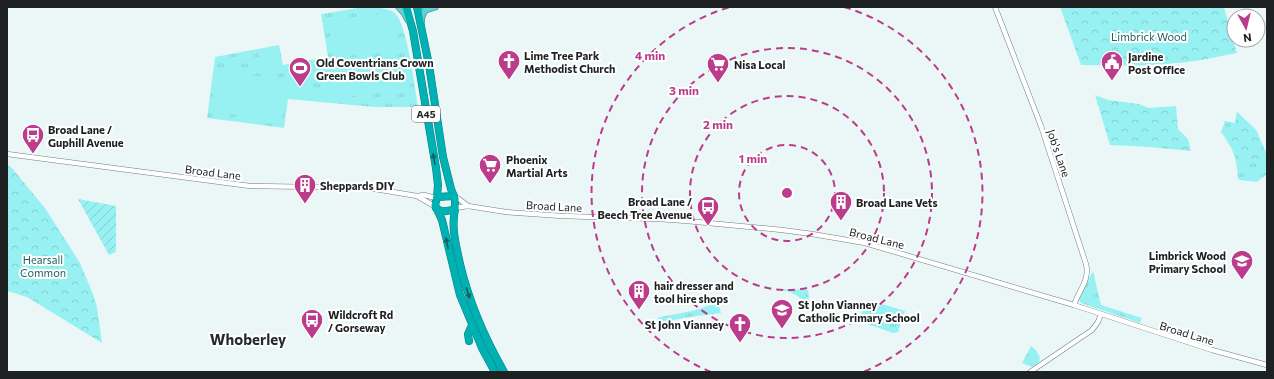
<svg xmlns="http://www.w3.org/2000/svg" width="1274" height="379" viewBox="0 0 1274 379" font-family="Commissioner,sans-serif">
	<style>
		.grass { fill: url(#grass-tufts) }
		.forest { fill: url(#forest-crowns) }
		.garden { fill: url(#garden-furrows) }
		.pitch { fill: #97f1f2 }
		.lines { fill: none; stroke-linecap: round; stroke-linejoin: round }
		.minor-casing { stroke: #727d7d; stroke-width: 5.5 }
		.major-casing { stroke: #0a7f80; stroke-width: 7 }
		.highway-casing { stroke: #0a7f80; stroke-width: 8 }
		.minor { stroke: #fff; stroke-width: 4.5 }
		.major { stroke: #66d0d1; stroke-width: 6 }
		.highway { stroke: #00b1b3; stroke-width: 7 }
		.oneway { fill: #106263 }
		.ring { fill: none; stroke: #ba3c8a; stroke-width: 2; stroke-dasharray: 7 5 }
		.labels { text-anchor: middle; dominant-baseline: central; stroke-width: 4; stroke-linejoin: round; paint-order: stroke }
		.shield { fill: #fff; stroke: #616464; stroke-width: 1 }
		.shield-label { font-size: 10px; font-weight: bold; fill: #1d2121 }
		.park-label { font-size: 11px; fill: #226061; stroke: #fff }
		.poi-label { font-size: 11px; font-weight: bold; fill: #1d2121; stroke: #fff; text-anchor: start }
		.street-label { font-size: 11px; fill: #1d2121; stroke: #fff }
		.district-label { font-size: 15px; font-weight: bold; fill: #242d2d; stroke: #fff }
		.centre { fill: #ba3c8a; stroke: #fff; stroke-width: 2 }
		.ring-label { font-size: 12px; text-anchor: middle; font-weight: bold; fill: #ba3c8a; stroke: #fff; stroke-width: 4; stroke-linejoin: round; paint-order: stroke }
	</style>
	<defs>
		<pattern id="grass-tufts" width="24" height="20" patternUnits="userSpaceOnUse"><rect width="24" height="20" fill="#97f1f2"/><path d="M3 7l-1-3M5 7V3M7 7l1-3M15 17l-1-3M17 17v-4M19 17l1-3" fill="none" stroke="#82cecf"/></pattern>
		<pattern id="forest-crowns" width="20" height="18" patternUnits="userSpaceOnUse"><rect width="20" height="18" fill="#97f1f2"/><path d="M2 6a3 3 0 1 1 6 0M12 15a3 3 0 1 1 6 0" fill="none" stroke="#82cecf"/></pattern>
		<pattern id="garden-furrows" width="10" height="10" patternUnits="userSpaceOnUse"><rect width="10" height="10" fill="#97f1f2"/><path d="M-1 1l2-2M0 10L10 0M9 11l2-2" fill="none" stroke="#82cecf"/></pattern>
	</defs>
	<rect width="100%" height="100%" fill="#ebf7f7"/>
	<g class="grass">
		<path d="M 358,8 C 369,8 386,6 395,13 C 407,24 415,88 418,107 L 374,107 L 288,99 L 284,128 L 207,118 L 215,57 L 279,45 L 283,65 L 328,57 L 321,14 Z"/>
		<path d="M 1237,112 L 1256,130 L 1267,155 L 1267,174 L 1257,182 L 1240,180 L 1238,179 C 1237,158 1233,148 1221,132 L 1225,121 L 1235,123 Z"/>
		<path d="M 1093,271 L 1101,305 L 1142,318 L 1140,323 L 1081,303 L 1079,300 L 1080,296 Z"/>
		<path d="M 779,289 L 808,290 L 810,308 L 808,309 C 803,297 792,291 779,290 Z"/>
		<path d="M 717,303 L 719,305 L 721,313 L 689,317 L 655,324 L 658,318 L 660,317 L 692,311 Z"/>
		<path d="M 866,303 L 868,304 L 868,307 L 873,309 L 876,306 L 881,306 L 882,304 L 905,311 L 898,332 L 893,333 L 862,322 L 860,317 L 864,304 Z"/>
		<path d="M 1031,346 L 1036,350 L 1040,358 L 1039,362 L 1032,367 L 1022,363 Z"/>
	</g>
	<g class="forest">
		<path d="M 1060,7 L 1224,7 L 1237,53 C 1216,57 1196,62 1176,63 C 1144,67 1112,65 1081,65 Z"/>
		<path d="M 1095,95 L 1108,100 L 1139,104 L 1149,108 L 1176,106 L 1178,129 L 1188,139 L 1191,151 L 1150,147 L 1110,145 Z"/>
		<path d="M 1237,112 L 1256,130 L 1267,155 L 1267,162 L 1245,163 L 1236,158 L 1234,152 L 1227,140 L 1231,123 L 1235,123 Z"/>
		<path d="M 7,164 L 11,167 L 45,208 L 80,263 L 93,294 L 97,307 L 102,343 L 27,297 L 7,291 Z"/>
	</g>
	<path class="garden" d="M 78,199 L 116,206 L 116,252 L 109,255 Z"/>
	<g class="pitch">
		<path d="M 392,12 L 397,49 L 334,58 L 329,21 Z"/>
		<path d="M 278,48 L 281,67 L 261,70 L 258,51 Z"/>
		<path d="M 398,56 L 403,89 L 340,98 L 335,65 Z"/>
		<path d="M 217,71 L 286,80 L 281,121 L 212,111 Z"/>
		<path d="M 289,76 L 312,78 L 310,100 L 287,98 Z"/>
		<path d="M 315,92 L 334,93 L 333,102 L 314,101 Z"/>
	</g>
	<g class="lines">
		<g class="minor-casing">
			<g id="minor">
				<path d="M 995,7 L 1041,126 L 1086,264 C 1090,280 1079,290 1074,305"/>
				<path d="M 7,154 L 250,186 L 369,188 L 417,196 L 424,195 L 436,198"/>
				<path d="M 417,196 L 436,207"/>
				<path d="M 454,197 L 459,199 L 468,206"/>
				<path d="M 455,208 L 468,206 L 506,212 L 562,216 L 659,219 L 687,221 L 782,230 L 812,234 L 865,243 L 1074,305 L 1212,350 L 1267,365"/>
				<path d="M 1030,372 L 1092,330 L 1098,322 L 1101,314"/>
			</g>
		</g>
		<g class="major-casing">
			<g id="major">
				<path d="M 399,7 L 405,14 L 408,20"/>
				<path d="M 421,22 L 422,16 L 425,10 L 435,7"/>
			</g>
		</g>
		<g class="highway-casing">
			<g id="highway">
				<path d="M 406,7 L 413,31 L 436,168 L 438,185 L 437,197"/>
				<path d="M 417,7 L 429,65 L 443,157 L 451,189 L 455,199 L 455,209 C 448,211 442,213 436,208"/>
				<path d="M 454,196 L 437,197 L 435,205 L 442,220 L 460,295 L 482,348 L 495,372"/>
				<path d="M 455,209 C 451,228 456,245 460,264 C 469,302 484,337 504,372"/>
				<path d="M 469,341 L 468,334 L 472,325"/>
			</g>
		</g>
		<use href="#minor" class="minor"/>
		<use href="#major" class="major"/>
		<use href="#highway" class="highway"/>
	</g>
	<defs><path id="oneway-solid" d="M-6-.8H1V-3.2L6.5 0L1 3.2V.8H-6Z"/></defs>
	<g class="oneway">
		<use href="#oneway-solid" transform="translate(434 159) rotate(-100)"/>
		<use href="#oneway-solid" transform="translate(447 243) rotate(-102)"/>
		<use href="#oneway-solid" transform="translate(468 293) rotate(72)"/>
	</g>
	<g class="ring">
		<circle cx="787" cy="193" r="48"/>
		<circle cx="787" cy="193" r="97"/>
		<circle cx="787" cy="193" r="145"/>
		<path d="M711 372A194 194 0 0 1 730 7M844 7A194 194 0 0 1 863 372"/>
	</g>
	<defs>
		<g id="church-pin" transform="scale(1.15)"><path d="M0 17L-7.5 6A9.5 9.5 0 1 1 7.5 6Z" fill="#ba3c8a" stroke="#fff"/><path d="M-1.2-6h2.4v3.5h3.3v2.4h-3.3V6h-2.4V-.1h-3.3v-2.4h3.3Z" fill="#fff"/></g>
		<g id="civic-pin" transform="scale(1.15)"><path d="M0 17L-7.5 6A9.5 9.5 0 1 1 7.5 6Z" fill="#ba3c8a" stroke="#fff"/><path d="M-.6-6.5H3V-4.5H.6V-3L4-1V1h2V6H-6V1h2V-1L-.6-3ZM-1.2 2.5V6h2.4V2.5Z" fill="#fff"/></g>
		<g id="supermarket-pin" transform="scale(1.15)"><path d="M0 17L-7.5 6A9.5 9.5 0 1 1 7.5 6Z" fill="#ba3c8a" stroke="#fff"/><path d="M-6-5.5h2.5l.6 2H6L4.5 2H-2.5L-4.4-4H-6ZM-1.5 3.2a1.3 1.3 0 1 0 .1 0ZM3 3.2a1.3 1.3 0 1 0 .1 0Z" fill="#fff"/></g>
		<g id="stadium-pin" transform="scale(1.15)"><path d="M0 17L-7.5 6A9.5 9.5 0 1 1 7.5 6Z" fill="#ba3c8a" stroke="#fff"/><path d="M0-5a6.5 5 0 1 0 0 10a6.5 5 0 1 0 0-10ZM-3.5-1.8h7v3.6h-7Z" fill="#fff"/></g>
		<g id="bus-pin" transform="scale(1.15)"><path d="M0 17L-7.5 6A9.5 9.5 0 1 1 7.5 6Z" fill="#ba3c8a" stroke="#fff"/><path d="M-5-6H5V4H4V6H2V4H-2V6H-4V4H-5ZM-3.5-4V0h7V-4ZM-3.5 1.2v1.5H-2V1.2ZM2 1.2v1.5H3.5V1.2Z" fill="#fff"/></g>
		<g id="building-pin" transform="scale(1.15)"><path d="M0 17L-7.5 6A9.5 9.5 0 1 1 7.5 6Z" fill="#ba3c8a" stroke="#fff"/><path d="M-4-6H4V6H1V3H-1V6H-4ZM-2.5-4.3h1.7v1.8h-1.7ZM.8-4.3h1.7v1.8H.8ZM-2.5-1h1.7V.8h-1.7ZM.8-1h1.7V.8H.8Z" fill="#fff"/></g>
		<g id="school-pin" transform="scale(1.15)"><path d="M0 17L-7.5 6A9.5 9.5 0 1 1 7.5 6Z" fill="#ba3c8a" stroke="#fff"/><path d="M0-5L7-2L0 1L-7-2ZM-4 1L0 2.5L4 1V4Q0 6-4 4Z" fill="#fff"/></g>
	</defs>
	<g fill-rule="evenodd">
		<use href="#church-pin" x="509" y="61"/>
		<use href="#civic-pin" x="1112" y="62"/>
		<use href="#supermarket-pin" x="718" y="64"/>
		<use href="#stadium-pin" x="300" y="68"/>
		<use href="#bus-pin" x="33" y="135"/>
		<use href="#supermarket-pin" x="490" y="165"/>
		<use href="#building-pin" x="305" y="185"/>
		<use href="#building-pin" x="841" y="202"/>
		<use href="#bus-pin" x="708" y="207"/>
		<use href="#school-pin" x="1242" y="261"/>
		<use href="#building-pin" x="639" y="291"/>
		<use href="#school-pin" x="782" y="310"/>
		<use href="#bus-pin" x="312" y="320"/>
		<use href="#church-pin" x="740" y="324"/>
	</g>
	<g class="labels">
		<rect class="shield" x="412" y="106" width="28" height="16" rx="3"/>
		<g class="shield-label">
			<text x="426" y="114">A45</text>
		</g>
		<g class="park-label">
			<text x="1149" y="36">Limbrick Wood</text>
			<text x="43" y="259">Hearsall<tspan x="43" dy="13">Common</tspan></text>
		</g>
		<g class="poi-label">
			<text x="524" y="55">Lime Tree Park<tspan x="524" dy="13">Methodist Church</tspan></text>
			<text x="1128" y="56">Jardine<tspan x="1128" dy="13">Post Office</tspan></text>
			<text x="316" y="62">Old Coventrians Crown<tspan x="316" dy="13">Green Bowls Club</tspan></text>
			<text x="734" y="64">Nisa Local</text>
			<text x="48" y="129">Broad Lane /<tspan x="48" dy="13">Guphill Avenue</tspan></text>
			<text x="506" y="159">Phoenix<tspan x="506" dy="13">Martial Arts</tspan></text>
			<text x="320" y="185">Sheppards DIY</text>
			<text x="692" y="201" text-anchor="end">Broad Lane /<tspan x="692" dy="13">Beech Tree Avenue</tspan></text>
			<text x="856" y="202">Broad Lane Vets</text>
			<text x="1226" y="255" text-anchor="end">Limbrick Wood<tspan x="1226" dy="13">Primary School</tspan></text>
			<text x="654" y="285">hair dresser and<tspan x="654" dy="13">tool hire shops</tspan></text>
			<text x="798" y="304">St John Vianney<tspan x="798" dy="13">Catholic Primary School</tspan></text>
			<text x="328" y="314">Wildcroft Rd<tspan x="328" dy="13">/ Gorseway</tspan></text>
			<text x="724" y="324" text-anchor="end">St John Vianney</text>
		</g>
		<g class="street-label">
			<text transform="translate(1059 153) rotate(71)">Job's Lane</text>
			<text transform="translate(213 172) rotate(7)">Broad Lane</text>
			<text transform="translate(554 206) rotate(3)">Broad Lane</text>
			<text transform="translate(877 238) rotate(14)">Broad Lane</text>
			<text transform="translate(1187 333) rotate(17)">Broad Lane</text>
		</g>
		<g class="district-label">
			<text x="248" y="339">Whoberley</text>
		</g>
	</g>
	<circle cx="787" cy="193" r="6" class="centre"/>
	<g class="ring-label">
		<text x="650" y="60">4 min</text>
		<text x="684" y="95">3 min</text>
		<text x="718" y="129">2 min</text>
		<text x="753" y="163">1 min</text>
	</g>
	<rect width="1274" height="379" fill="none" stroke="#1d2121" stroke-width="16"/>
	<g transform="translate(1246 28) rotate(172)"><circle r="19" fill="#ffffff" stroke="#a5a6a6"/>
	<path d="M0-3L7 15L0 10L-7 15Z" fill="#ba3c8a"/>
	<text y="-6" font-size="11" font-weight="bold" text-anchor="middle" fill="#1d2121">N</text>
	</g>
</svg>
